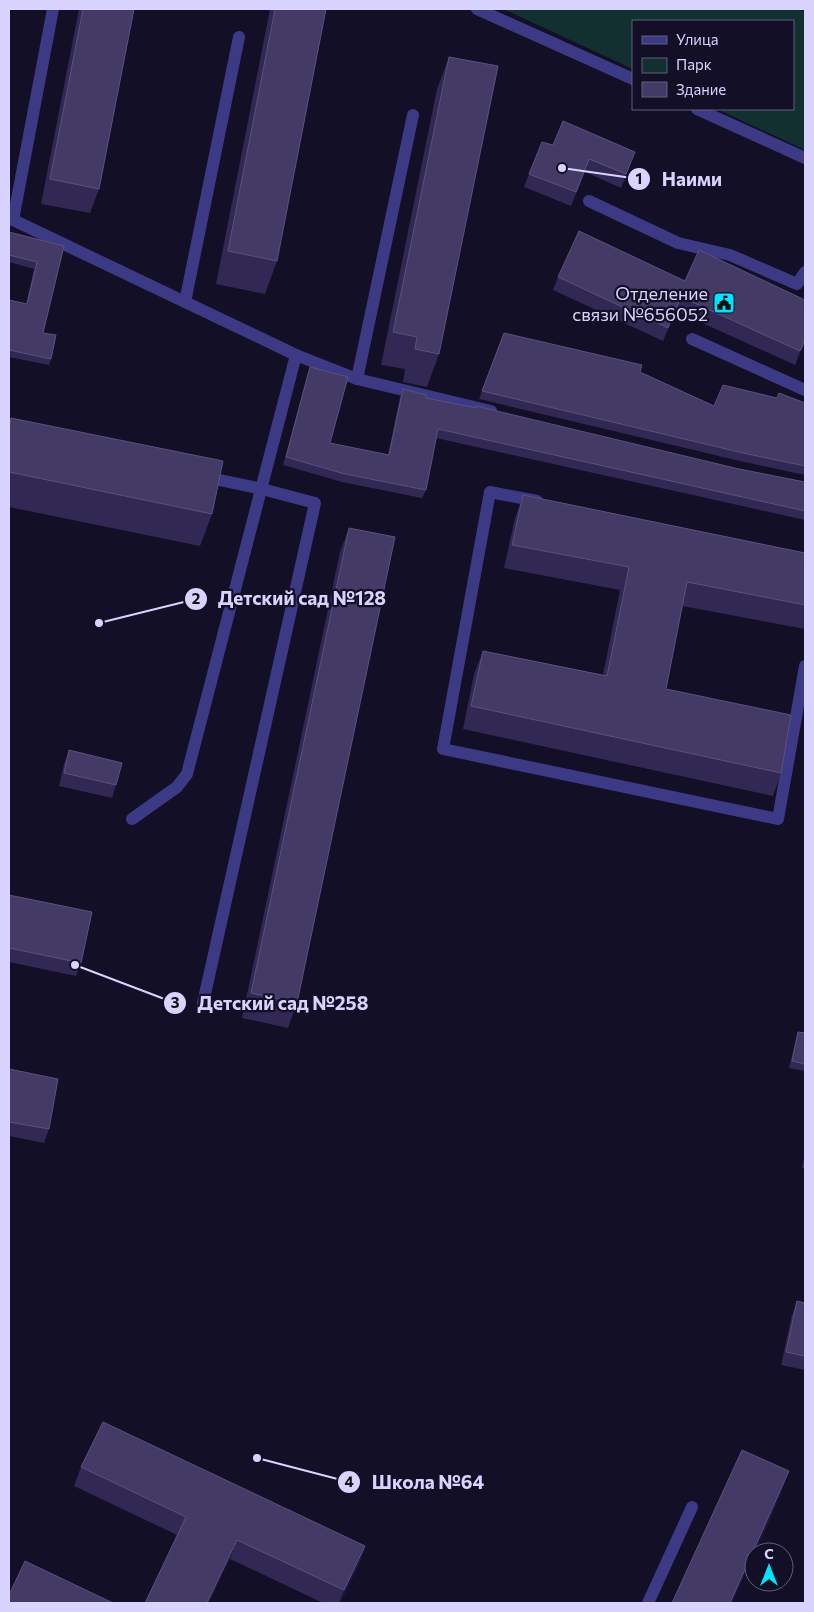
<svg xmlns="http://www.w3.org/2000/svg" width="814" height="1612" viewBox="0 0 814 1612" font-family="Commissioner,sans-serif">
	<style>
		.green { fill: #12302f }
		.lines { fill: none; stroke-linecap: round; stroke-linejoin: round }
		.service { stroke: #3d3a85; stroke-width: 12 }
		.tertiary { stroke: #3d3a85; stroke-width: 12 }
		.wall { fill: #312854 }
		.shaded-wall { fill: #1d163a }
		.building { fill: #433a66; stroke: #5a527e }
		.labels { text-anchor: middle; dominant-baseline: central; stroke-width: 4.5; stroke-linejoin: round; paint-order: stroke }
		.poi-label { font-size: 18px; fill: #d9d4ff; stroke: #130f26; text-anchor: end }
		.leader { fill: none; stroke: #d9d4ff; stroke-width: 2 }
		.callout-dot { fill: #d9d4ff; stroke: #130f26; stroke-width: 2 }
		.mark-label { font-size: 15px; text-anchor: middle; font-weight: bold; fill: #111 }
		.callout-label { font-size: 19px; text-anchor: middle; font-weight: bold; fill: #d9d4ff; stroke: #130f26; stroke-width: 4.5; stroke-linejoin: round; paint-order: stroke }
	</style>
	<rect width="100%" height="100%" fill="#130f26"/>
	<path class="green" d="M 503,9 L 798,9 L 805,12 L 805,150 L 717,109 L 793,109 L 793,21 L 633,21 L 633,69 Z"/>
	<g class="lines">
		<g class="service">
			<path d="M 589,201 L 678,243 L 730,255 L 797,284 L 805,272"/>
			<path d="M 9,218 L 296,355 L 357,379 L 491,411"/>
			<path d="M 13,220 L 53,9"/>
			<path d="M 185,302 L 239,37"/>
			<path d="M 692,339 L 805,390"/>
			<path d="M 357,379 L 413,115"/>
			<path d="M 537,501 L 490,492 L 443,749 L 778,819 L 805,666"/>
			<path d="M 132,819 L 177,787 L 187,774 L 296,355"/>
			<path d="M 203,1003 L 315,503 L 262,489 L 205,477"/>
			<path d="M 648,1603 L 692,1507"/>
		</g>
		<g class="tertiary">
			<path d="M 477,9 L 633,79"/>
			<path d="M 697,109 L 805,158"/>
		</g>
	</g>
	<g class="wall">
		<path d="M 79,9 L 134,9 L 99,189 L 90,213 L 41,204 Z"/>
		<path d="M 270,9 L 326,9 L 277,261 L 265,294 L 216,284 Z"/>
		<path d="M 449,57 L 439,354 L 427,387 L 403,382 L 405,369 L 381,365 L 437,89 Z"/>
		<path d="M 553,145 L 635,152 L 621,188 L 585,172 L 571,206 L 524,187 L 529,174 Z"/>
		<path d="M 9,232 L 64,246 L 43,333 L 51,359 L 49,365 L 9,357 L 9,300 L 26,304 L 34,269 L 9,262 Z"/>
		<path d="M 558,277 L 685,281 L 805,300 L 805,343 L 795,365 L 676,311 L 663,341 L 553,290 Z"/>
		<path d="M 504,333 L 640,372 L 714,406 L 777,398 L 805,403 L 805,475 L 740,461 L 479,399 Z"/>
		<path d="M 310,367 L 330,443 L 388,455 L 400,397 L 403,389 L 426,398 L 739,469 L 805,482 L 805,520 L 436,438 L 426,490 L 422,498 L 342,482 L 283,465 L 307,376 Z"/>
		<path d="M 11,418 L 212,514 L 200,546 L 9,507 L 9,425 Z"/>
		<path d="M 523,495 L 805,553 L 805,629 L 682,606 L 666,689 L 781,773 L 773,796 L 463,729 L 474,674 L 483,651 L 603,675 L 620,590 L 504,568 L 515,518 Z"/>
		<path d="M 349,528 L 297,1003 L 288,1028 L 242,1018 L 340,552 Z"/>
		<path d="M 69,750 L 116,785 L 112,798 L 59,786 L 64,764 Z"/>
		<path d="M 9,895 L 81,963 L 76,976 L 9,962 Z"/>
		<path d="M 798,1032 L 805,1033 L 805,1071 L 789,1068 L 796,1039 Z"/>
		<path d="M 9,1069 L 49,1129 L 44,1143 L 9,1136 Z"/>
		<path d="M 805,1152 L 805,1169 L 802,1168 Z"/>
		<path d="M 797,1301 L 805,1303 L 805,1370 L 781,1365 L 792,1315 Z"/>
		<path d="M 81,1467 L 365,1546 L 358,1566 L 340,1603 L 323,1603 L 230,1559 L 177,1535 L 74,1486 Z"/>
	</g>
	<g class="shaded-wall">
		<path d="M 681,297 L 676,311 L 663,341 L 668,328 Z"/>
		<path d="M 805,340 L 805,343 L 795,365 L 800,351 Z"/>
		<path d="M 789,1471 L 777,1504 L 756,1552 L 754,1552 L 754,1555 L 732,1603 L 730,1603 Z"/>
		<path d="M 237,1540 L 230,1559 L 209,1603 L 207,1603 Z"/>
		<path d="M 365,1546 L 358,1566 L 340,1603 L 339,1603 L 344,1590 Z"/>
	</g>
	<g class="building">
		<path d="M 83,9 L 134,9 L 99,189 L 50,179 Z"/>
		<path d="M 275,9 L 326,9 L 277,261 L 228,251 Z"/>
		<path d="M 449,57 L 498,66 L 439,354 L 415,349 L 417,337 L 393,332 Z"/>
		<path d="M 563,121 L 635,152 L 626,174 L 589,159 L 576,192 L 529,174 L 542,142 L 553,145 Z"/>
		<path d="M 579,231 L 685,281 L 699,250 L 805,300 L 805,340 L 800,351 L 681,297 L 668,328 L 558,277 Z"/>
		<path d="M 9,232 L 64,246 L 43,333 L 56,335 L 51,359 L 9,350 L 9,300 L 27,304 L 37,262 L 9,255 Z"/>
		<path d="M 504,333 L 642,365 L 640,372 L 714,406 L 723,385 L 777,398 L 779,393 L 805,403 L 805,466 L 743,453 L 482,391 Z"/>
		<path d="M 310,367 L 348,377 L 330,443 L 389,455 L 403,389 L 426,395 L 426,398 L 476,408 L 476,406 L 739,469 L 805,482 L 805,511 L 438,429 L 426,490 L 345,474 L 286,457 Z"/>
		<path d="M 11,418 L 223,461 L 212,514 L 9,472 L 9,431 Z"/>
		<path d="M 523,495 L 805,553 L 805,605 L 687,582 L 666,689 L 791,715 L 781,773 L 471,706 L 483,651 L 607,676 L 629,567 L 512,545 Z"/>
		<path d="M 349,528 L 395,537 L 297,1003 L 251,993 Z"/>
		<path d="M 69,750 L 122,763 L 116,785 L 64,773 Z"/>
		<path d="M 9,895 L 92,912 L 81,963 L 9,948 Z"/>
		<path d="M 798,1032 L 805,1033 L 805,1064 L 792,1061 Z"/>
		<path d="M 9,1069 L 58,1079 L 49,1129 L 9,1122 Z"/>
		<path d="M 797,1301 L 805,1303 L 805,1356 L 786,1352 Z"/>
		<path d="M 103,1422 L 365,1546 L 344,1590 L 237,1540 L 207,1603 L 145,1603 L 186,1517 L 81,1467 Z"/>
		<path d="M 742,1450 L 789,1471 L 730,1603 L 672,1603 Z"/>
		<path d="M 25,1561 L 113,1603 L 9,1603 L 9,1595 Z"/>
	</g>
	<defs>
		<g id="civic-square" transform="scale(1.125)"><rect x="-9" y="-9" width="18" height="18" rx="4" fill="#00e5ff" stroke="#130f26"/><path d="M-.6-6.5H3V-4.5H.6V-3L4-1V1h2V6H-6V1h2V-1L-.6-3ZM-1.2 2.5V6h2.4V2.5Z" fill="#111"/></g>
	</defs>
	<g fill-rule="evenodd">
		<use href="#civic-square" x="724" y="303"/>
	</g>
	<g class="labels">
		<g class="poi-label">
			<text x="708" y="293">Отделение<tspan x="708" dy="21">связи №656052</tspan></text>
		</g>
	</g>
	<path class="leader" d="M562 168L639 179M99 623L196 599M75 965L175 1003M257 1458L349 1482"/>
	<g class="callout-dot">
		<circle cx="562" cy="168" r="5"/>
		<circle cx="99" cy="623" r="5"/>
		<circle cx="75" cy="965" r="5"/>
		<circle cx="257" cy="1458" r="5"/>
		<circle cx="639" cy="179" r="12"/>
		<circle cx="196" cy="599" r="12"/>
		<circle cx="175" cy="1003" r="12"/>
		<circle cx="349" cy="1482" r="12"/>
	</g>
	<g class="mark-label">
		<text x="639" y="184">1</text>
		<text x="196" y="604">2</text>
		<text x="175" y="1008">3</text>
		<text x="349" y="1487">4</text>
	</g>
	<g class="callout-label">
		<text x="692" y="186">Наими</text>
		<text x="302" y="605">Детский сад №128</text>
		<text x="283" y="1010">Детский сад №258</text>
		<text x="428" y="1489">Школа №64</text>
	</g>
	<rect width="814" height="1612" fill="none" stroke="#d9d4ff" stroke-width="20"/>
	<rect x="632" y="20" width="162" height="90" fill="#130f26" stroke="#625e7d"/>
	<rect x="642" y="36" width="25" height="8" fill="#3d3a85" stroke="#625e7d"/>
	<text x="676" y="45" font-size="15" fill="#d9d4ff">Улица</text>
	<rect x="642" y="58" width="25" height="15" fill="#12302f" stroke="#625e7d"/>
	<text x="676" y="70" font-size="15" fill="#d9d4ff">Парк</text>
	<rect x="642" y="82" width="25" height="15" fill="#433a66" stroke="#625e7d"/>
	<text x="676" y="95" font-size="15" fill="#d9d4ff">Здание</text>
	<g transform="translate(769 1567)"><circle r="24" fill="#130f26" stroke="#625e7d"/>
	<path d="M0-4L9 19L0 12L-9 19Z" fill="#00e5ff"/>
	<text y="-8" font-size="14" font-weight="bold" text-anchor="middle" fill="#d9d4ff">С</text>
	</g>
</svg>
